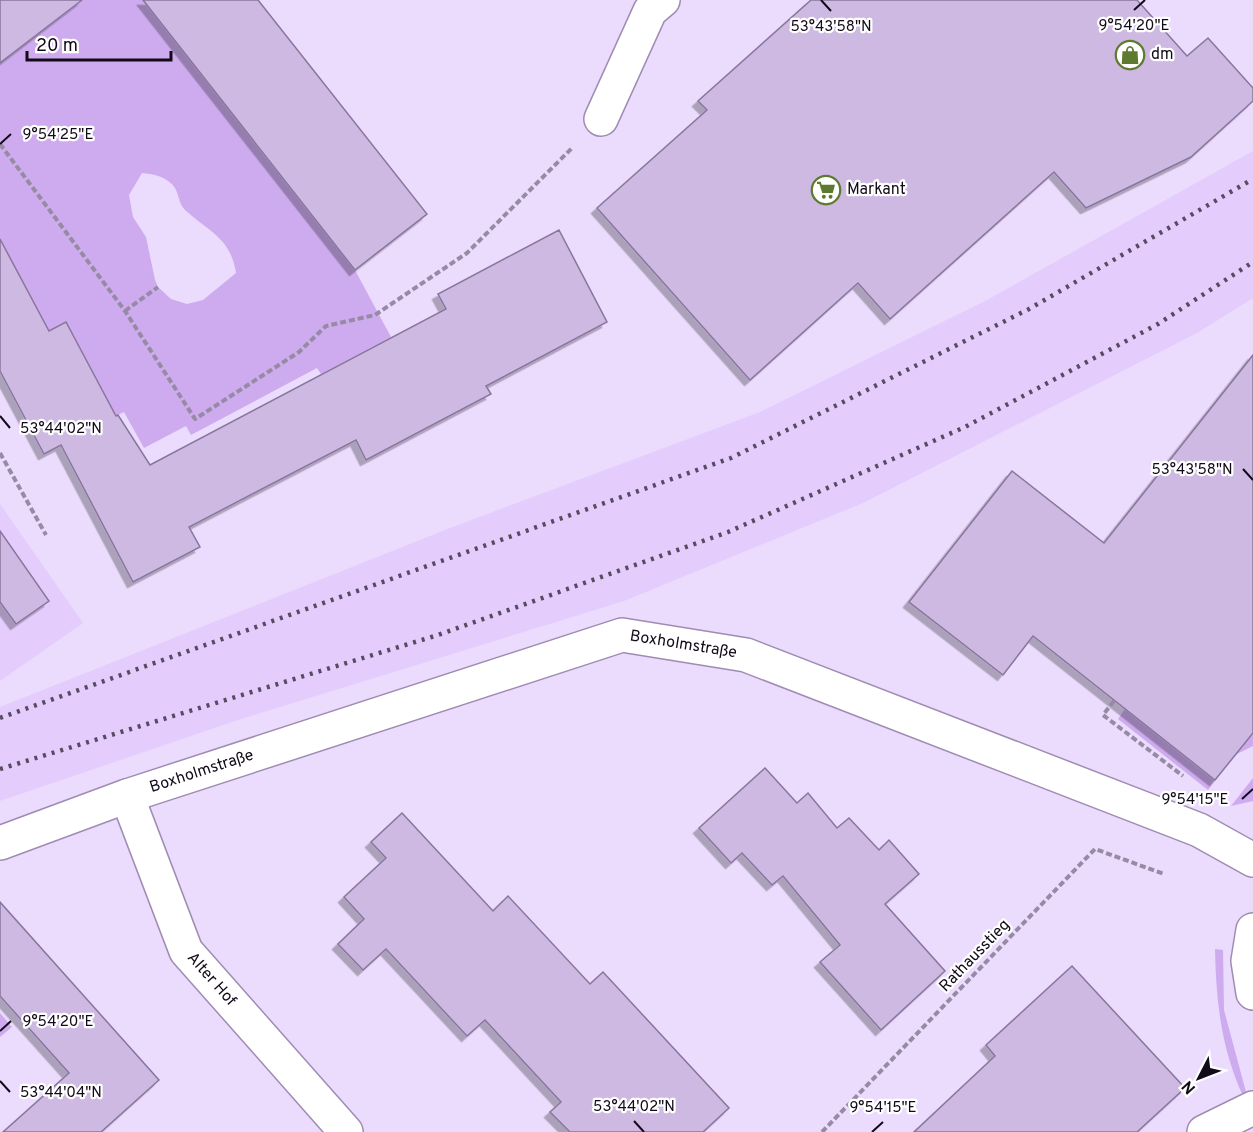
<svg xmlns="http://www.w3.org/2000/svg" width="1253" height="1132" viewBox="0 0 1253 1132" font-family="Overpass,sans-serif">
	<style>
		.built { fill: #e4cdfd }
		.green { fill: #cdabee; fill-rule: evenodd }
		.building { fill: #cdb9e2; stroke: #89769c; stroke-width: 1.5; filter: url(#shadow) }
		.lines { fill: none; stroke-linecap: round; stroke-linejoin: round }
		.minor-casing { stroke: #9f8cb3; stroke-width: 36 }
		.path { stroke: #968aa4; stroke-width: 4; stroke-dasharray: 6 3; stroke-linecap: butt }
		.minor { stroke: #fff; stroke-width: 33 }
		.rail { stroke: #564c60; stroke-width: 4.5; stroke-dasharray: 3 6; stroke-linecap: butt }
		.ticks { fill: none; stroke: #120a18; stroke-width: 2 }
		.labels { text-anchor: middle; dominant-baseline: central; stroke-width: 4.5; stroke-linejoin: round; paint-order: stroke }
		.poi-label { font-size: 16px; fill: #120a18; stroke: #fff; text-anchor: start }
		.street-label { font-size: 16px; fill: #120a18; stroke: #fff }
		.ticks-label { font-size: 15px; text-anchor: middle; fill: #120a18; stroke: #fff; stroke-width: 4.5; stroke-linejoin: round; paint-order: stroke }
	</style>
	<defs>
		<filter id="shadow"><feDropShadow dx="-5.5" dy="5.5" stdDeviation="0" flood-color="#0004"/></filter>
	</defs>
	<rect width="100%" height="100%" fill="#ebdbfd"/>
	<g class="built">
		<path d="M 1253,151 L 1253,298 L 1197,333 L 863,503 L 624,601 L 238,720 L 0,801 L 0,707 L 450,528 L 760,412 L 987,300 Z"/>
		<path d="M 0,504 L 83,623 L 0,681 Z"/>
	</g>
	<g class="green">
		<path d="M 83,0 L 188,0 L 161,22 L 355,270 L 391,337 L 321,374 L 317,368 L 191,435 L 186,426 L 144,448 L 124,412 L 116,416 L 65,322 L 49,331 L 0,239 L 0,48 L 8,57 ZM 142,173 C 154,174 168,177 175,188 C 179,195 179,204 185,210 C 208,231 231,238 236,273 L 203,300 L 187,304 L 171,299 L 158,287 L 155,280 L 146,237 L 133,217 L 129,195 Z"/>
		<path d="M 1125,709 L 1205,773 L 1253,712 L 1253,746 L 1235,755 L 1208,790 L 1118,719 Z"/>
		<path d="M 1253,778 L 1253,801 L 1231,806 Z"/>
		<path d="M 1215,949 L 1223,950 L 1224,1010 L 1246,1092 L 1243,1096 C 1221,1048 1216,1001 1215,949 Z"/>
		<path d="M 0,1013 L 12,1027 L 0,1037 Z"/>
	</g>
	<g class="building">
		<path d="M 0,0 L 82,0 L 0,63 Z"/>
		<path d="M 143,0 L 258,0 L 427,214 L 355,270 Z"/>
		<path d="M 811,0 L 1137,0 L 1187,56 L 1208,38 L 1253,88 L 1253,101 L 1191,157 L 1086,208 L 1054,172 L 890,319 L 858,283 L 750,380 L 597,208 L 707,110 L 698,101 Z"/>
		<path d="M 559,230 L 607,322 L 486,386 L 491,394 L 366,460 L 356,440 L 189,527 L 200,547 L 133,582 L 61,445 L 44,454 L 0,371 L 0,239 L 49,331 L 66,322 L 116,416 L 118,415 L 150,465 L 446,309 L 438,294 Z"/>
		<path d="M 1253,355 L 1253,733 L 1215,780 L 1033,636 L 1003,675 L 909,602 L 1012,471 L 1104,543 Z"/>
		<path d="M 0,531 L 49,601 L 16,624 L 0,602 Z"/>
		<path d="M 765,768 L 797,803 L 808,793 L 837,828 L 849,818 L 879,850 L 889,840 L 919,874 L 885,904 L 945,971 L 881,1030 L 820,962 L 840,945 L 783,876 L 772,885 L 742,853 L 731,863 L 699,828 Z"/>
		<path d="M 402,813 L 493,911 L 508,896 L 590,984 L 603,972 L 729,1108 L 703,1132 L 570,1132 L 550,1112 L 561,1102 L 485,1020 L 467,1036 L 386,949 L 363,970 L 338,944 L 364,919 L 344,897 L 386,858 L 371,842 Z"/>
		<path d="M 0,902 L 159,1080 L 101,1132 L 3,1132 L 69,1073 L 0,996 Z"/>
		<path d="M 1072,966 L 1185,1088 L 1137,1132 L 914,1132 L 995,1056 L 986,1045 Z"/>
	</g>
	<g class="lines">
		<g class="minor-casing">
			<g id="minor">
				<path d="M 601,119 L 650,11 L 663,0"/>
				<path id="s1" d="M 127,796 L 186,951 L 346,1132"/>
				<path id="s2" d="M 0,843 L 127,796 L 622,635 L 746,655 L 1199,830 L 1253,860"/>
				<path d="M 1253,930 L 1248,961 L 1253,993"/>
				<path d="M 1204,1132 L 1253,1108"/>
			</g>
		</g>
		<g class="path">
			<path d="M 0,144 L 125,311 L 195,419 L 299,352 L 326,326 L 375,315 L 467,253 L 572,148"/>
			<path d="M 125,311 L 158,287"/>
			<path d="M 0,453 L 46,535"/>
			<path d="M 1114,701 L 1103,715 L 1183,776"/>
			<path d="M 822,1132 L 1095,849 L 1164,874"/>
		</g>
		<use href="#minor" class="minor"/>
		<g class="rail">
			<path d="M 0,718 L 731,458 L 1029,309 L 1253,179"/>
			<path d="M 0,769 L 438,635 L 728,532 L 965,427 L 1158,324 L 1253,262"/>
		</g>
	</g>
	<path class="ticks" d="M 821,0 L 831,11M 1134,10 L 1145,0M 0,144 L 11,134M 0,416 L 10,428M 1243,469 L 1253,480M 1242,799 L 1253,789M 0,1031 L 11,1021M 0,1081 L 10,1092M 634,1121 L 644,1132M 872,1132 L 883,1122"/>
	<defs>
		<g id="shop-ring" transform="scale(1.5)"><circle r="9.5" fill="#fff" stroke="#5e7a2f" stroke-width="1.5"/><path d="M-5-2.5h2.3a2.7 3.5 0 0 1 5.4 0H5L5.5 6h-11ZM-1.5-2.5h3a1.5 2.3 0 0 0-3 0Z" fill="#5e7a2f"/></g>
		<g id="supermarket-ring" transform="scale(1.5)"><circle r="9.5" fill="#fff" stroke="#5e7a2f" stroke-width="1.5"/><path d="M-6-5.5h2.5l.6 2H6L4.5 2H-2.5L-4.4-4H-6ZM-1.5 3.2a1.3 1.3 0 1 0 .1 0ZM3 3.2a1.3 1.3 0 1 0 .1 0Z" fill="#5e7a2f"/></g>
	</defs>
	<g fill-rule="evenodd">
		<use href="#shop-ring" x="1130" y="55"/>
		<use href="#supermarket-ring" x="826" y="190"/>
	</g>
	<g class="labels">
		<g class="poi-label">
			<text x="1151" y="55">dm</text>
			<text x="847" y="190">Markant</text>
		</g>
		<g class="street-label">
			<text stroke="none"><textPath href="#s2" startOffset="718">Boxholmstraße</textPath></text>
			<text stroke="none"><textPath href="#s2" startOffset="214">Boxholmstraße</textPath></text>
			<text transform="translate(975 956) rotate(-46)">Rathausstieg</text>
			<text stroke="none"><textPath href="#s1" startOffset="204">Alter Hof</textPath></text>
		</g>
	</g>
	<g class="ticks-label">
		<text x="1134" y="30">9°54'20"E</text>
		<text x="831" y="31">53°43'58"N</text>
		<text x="58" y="139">9°54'25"E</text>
		<text x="61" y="433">53°44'02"N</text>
		<text x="1192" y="474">53°43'58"N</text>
		<text x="1195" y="804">9°54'15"E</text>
		<text x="58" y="1026">9°54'20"E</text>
		<text x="61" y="1097">53°44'04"N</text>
		<text x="634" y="1111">53°44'02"N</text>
		<text x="883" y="1112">9°54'15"E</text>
	</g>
	<g transform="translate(1199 1078) rotate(228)" stroke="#ffffff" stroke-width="4.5" paint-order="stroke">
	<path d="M0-4.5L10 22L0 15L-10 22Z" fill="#120a18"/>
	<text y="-9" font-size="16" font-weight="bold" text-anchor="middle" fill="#120a18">N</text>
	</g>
	<path d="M27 51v9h144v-9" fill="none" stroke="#120a18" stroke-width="3"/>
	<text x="36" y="51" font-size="18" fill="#120a18" stroke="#ffffff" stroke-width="4.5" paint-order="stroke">20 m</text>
</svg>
